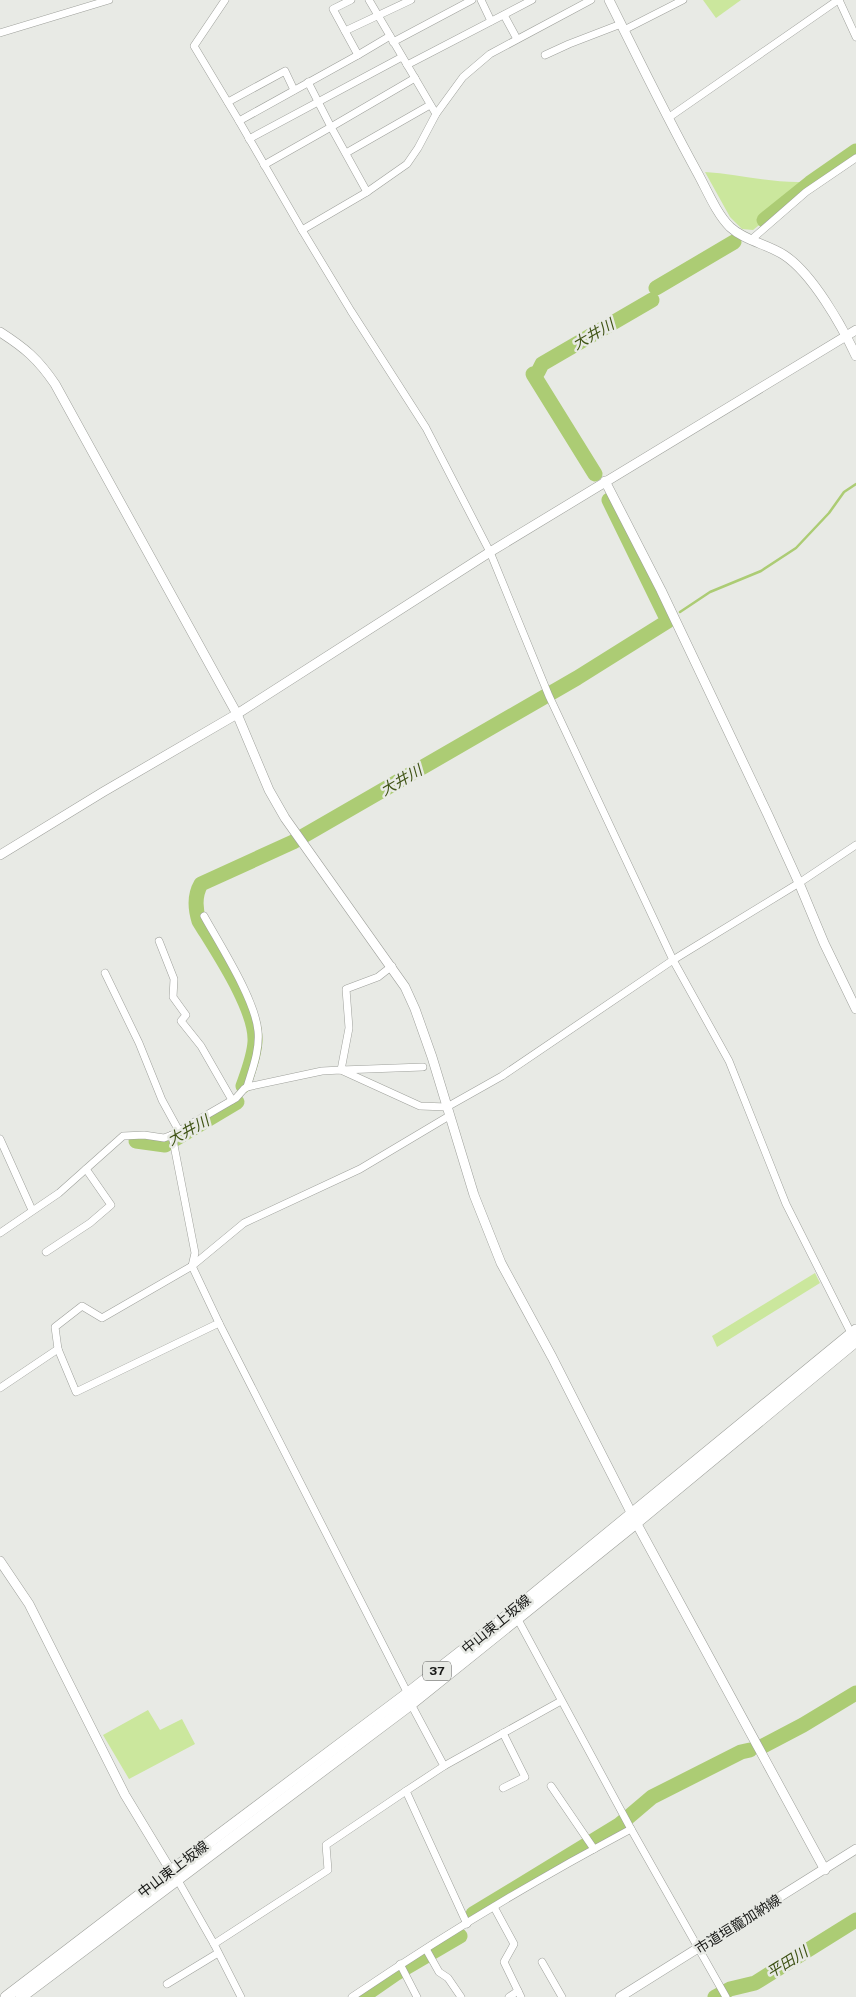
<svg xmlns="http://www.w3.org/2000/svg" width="856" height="1997" viewBox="0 0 856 1997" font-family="'Public Sans','Noto Sans JP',sans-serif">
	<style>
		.green { fill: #cbe79d }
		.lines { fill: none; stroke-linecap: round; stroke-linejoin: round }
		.stream { stroke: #accc74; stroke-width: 2.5 }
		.river { stroke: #accc74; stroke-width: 15 }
		.minor-casing { stroke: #9ea09b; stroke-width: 8 }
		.tertiary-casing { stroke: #9ea09b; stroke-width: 10 }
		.primary-casing { stroke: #9ea09b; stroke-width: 12 }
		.minor { stroke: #fff; stroke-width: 7 }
		.tertiary { stroke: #fff; stroke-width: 9 }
		.primary { stroke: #fff; stroke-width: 11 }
		.labels { text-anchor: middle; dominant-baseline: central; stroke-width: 5; stroke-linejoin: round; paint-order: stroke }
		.shield { fill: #e8eae5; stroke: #565754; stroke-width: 1 }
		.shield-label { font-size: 12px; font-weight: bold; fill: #171816 }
		.street-label { font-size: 14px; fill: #171816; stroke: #e8eae5 }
		.water-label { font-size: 15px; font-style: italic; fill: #3f5315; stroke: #e8eae5 }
	</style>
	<rect width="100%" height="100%" fill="#e8eae5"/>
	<g class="green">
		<path d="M 703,0 L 741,0 L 716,18 Z"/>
		<path d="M 705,172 C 738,174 770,183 803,182 L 804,186 L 767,215 L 763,222 L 753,230 L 742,229 L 730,217 Z"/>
		<path d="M 815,1273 L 820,1283 L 717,1347 L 712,1336 Z"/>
		<path d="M 148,1710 L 160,1730 L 182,1719 L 195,1744 L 129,1779 L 103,1735 Z"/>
	</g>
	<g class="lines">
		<path class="stream" d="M 680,612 L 710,592 L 761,571 L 796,548 L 829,513 L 844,492 L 856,484"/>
		<g class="river">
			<path d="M 764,220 L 810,183 L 856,151"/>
			<path d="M 656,288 L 734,242"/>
			<path d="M 538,372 L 542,364 L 652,300"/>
			<path d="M 533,374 L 595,474"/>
			<path d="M 243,1086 C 248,1072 254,1057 255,1042 C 257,1009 216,949 199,921 C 195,908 194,896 201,884 L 293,842 L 577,678 L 668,621 L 609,500"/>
			<path d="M 136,1141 L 165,1145 L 237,1102"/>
			<path d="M 763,1746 L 803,1725 L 856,1693"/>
			<path d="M 473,1914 L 619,1825 L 652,1797 L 741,1752 L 750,1750"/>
			<path d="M 362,1997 L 395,1974 L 460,1936"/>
			<path d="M 715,1997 L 730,1989 L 755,1983 L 856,1920"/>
		</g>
		<g class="minor-casing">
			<g id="minor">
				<path d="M 225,0 L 194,46 L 239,121"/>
				<path d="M 351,0 L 333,9 L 358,55 L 239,121 L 302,230 L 367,192"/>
				<path d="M 369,0 L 436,114 L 463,77 L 490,54 L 591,0"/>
				<path d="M 481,0 L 491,21"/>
				<path d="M 839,0 L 856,37"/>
				<path d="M 504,15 L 517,39"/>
				<path d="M 624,30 L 683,0"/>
				<path d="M 345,31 L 411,0"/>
				<path d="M 0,33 L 109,0"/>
				<path d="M 393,42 L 472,0"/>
				<path d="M 358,55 L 390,36"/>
				<path d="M 545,55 L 569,44 L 621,24"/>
				<path d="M 407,65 L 532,0"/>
				<path d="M 415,78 L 331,127 L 367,192 L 407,164 L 418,148 L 436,114"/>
				<path d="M 228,102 L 285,71 L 294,90"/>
				<path d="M 668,118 L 838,0"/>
				<path d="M 249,139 L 402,57"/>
				<path d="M 346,153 L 430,105"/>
				<path d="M 264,165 L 331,127 L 308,82"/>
				<path d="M 302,230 L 351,311 L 426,428 L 490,552 L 549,696 L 673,960 L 729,1061 L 786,1204 L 852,1335"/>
				<path d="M 752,239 L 806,192 L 856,158"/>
				<path d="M 204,916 C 220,945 255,999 258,1031 C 260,1050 252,1070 247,1087"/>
				<path d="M 159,941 L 174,979 L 173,997 L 186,1015 L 181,1021 L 201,1046 L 232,1100"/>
				<path d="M 392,966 L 378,977 L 346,989 L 349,1028 L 341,1070 L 423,1067"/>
				<path d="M 105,973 L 139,1043 L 162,1100 L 179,1131"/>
				<path d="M 172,1135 L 195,1253 L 192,1266"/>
				<path d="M 0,1139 L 32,1210"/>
				<path d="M 0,1233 L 59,1193 L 123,1136 L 144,1135 L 164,1138 L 172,1135 L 236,1098 L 244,1089 L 247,1087 L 322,1071 L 341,1070 L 420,1106 L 447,1107 L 502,1076 L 673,960 L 799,883 L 856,845"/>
				<path d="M 46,1252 L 90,1223 L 111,1205 L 86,1169"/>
				<path d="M 192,1266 L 219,1323 L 76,1392 L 58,1349 L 55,1327 L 82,1306 L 102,1318 Z"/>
				<path d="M 192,1266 L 244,1223 L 360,1169 L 449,1116"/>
				<path d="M 219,1323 L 406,1690 L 412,1706 L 444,1766 L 406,1791 L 467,1924"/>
				<path d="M 0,1388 L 58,1349"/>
				<path d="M 516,1616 L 631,1829 L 726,1997"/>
				<path d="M 444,1766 L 561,1701"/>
				<path d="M 551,1786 L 594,1849"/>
				<path d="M 503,1788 L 525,1777 L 503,1733"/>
				<path d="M 176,1877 L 214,1944 L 241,1997"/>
				<path d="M 494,1907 L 514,1944 L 504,1962 L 521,1997"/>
				<path d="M 214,1944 L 328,1870 L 326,1845 L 406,1791"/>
				<path d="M 426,1949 L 439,1972 L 448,1978 L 461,1997"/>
				<path d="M 542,1962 L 562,1997"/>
				<path d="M 400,1964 L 417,1997"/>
				<path d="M 167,1984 L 218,1953"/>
				<path d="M 352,1997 C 442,1936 535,1880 631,1829"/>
				<path d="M 509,1997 L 518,1991"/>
			</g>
		</g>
		<g class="tertiary-casing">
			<g id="tertiary">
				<path d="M 609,0 C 638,58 666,116 697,172 C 707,190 716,213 730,227 C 745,241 767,244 784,255 C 812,273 842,326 856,356"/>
				<path d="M 0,332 C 25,348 38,359 55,384 L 237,714 L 269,790 L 285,818 L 405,987 L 415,1009 L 432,1057 L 474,1195 L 501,1263 L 552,1357 L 639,1528 L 825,1870"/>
				<path d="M 605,481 L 661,590 L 768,815 L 799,883 L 824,943 L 856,1009"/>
				<path d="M 0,855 L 103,792 L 237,714 L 490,552 L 856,330"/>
				<path d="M 0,1561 L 29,1604 L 125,1795 L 171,1871"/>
				<path d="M 620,1997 L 856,1849"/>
			</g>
		</g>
		<g class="primary-casing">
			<g id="primary">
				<path d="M 6,1997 L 171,1871 L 407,1694 L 513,1611 L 856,1330"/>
				<path d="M 21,1997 L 411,1704 L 636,1523 L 856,1341"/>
			</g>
		</g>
		<use href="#minor" class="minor"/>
		<use href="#tertiary" class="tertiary"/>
		<use href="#primary" class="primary"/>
	</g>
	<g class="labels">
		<rect class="shield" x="423" y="1661.5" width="28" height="19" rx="4"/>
		<g class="shield-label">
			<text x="437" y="1671">37</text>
		</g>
		<g class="street-label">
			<text transform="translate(496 1624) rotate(-39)">中山東上坂線</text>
			<text transform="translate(173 1869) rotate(-37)">中山東上坂線</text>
			<text transform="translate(738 1924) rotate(-32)">市道垣籠加納線</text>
		</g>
		<g class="water-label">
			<text transform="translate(593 334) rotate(-30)">大井川</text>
			<text transform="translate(401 780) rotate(-30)">大井川</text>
			<text transform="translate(188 1130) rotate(-29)">大井川</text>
			<text transform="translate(787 1962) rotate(-32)">平田川</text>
		</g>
	</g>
</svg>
